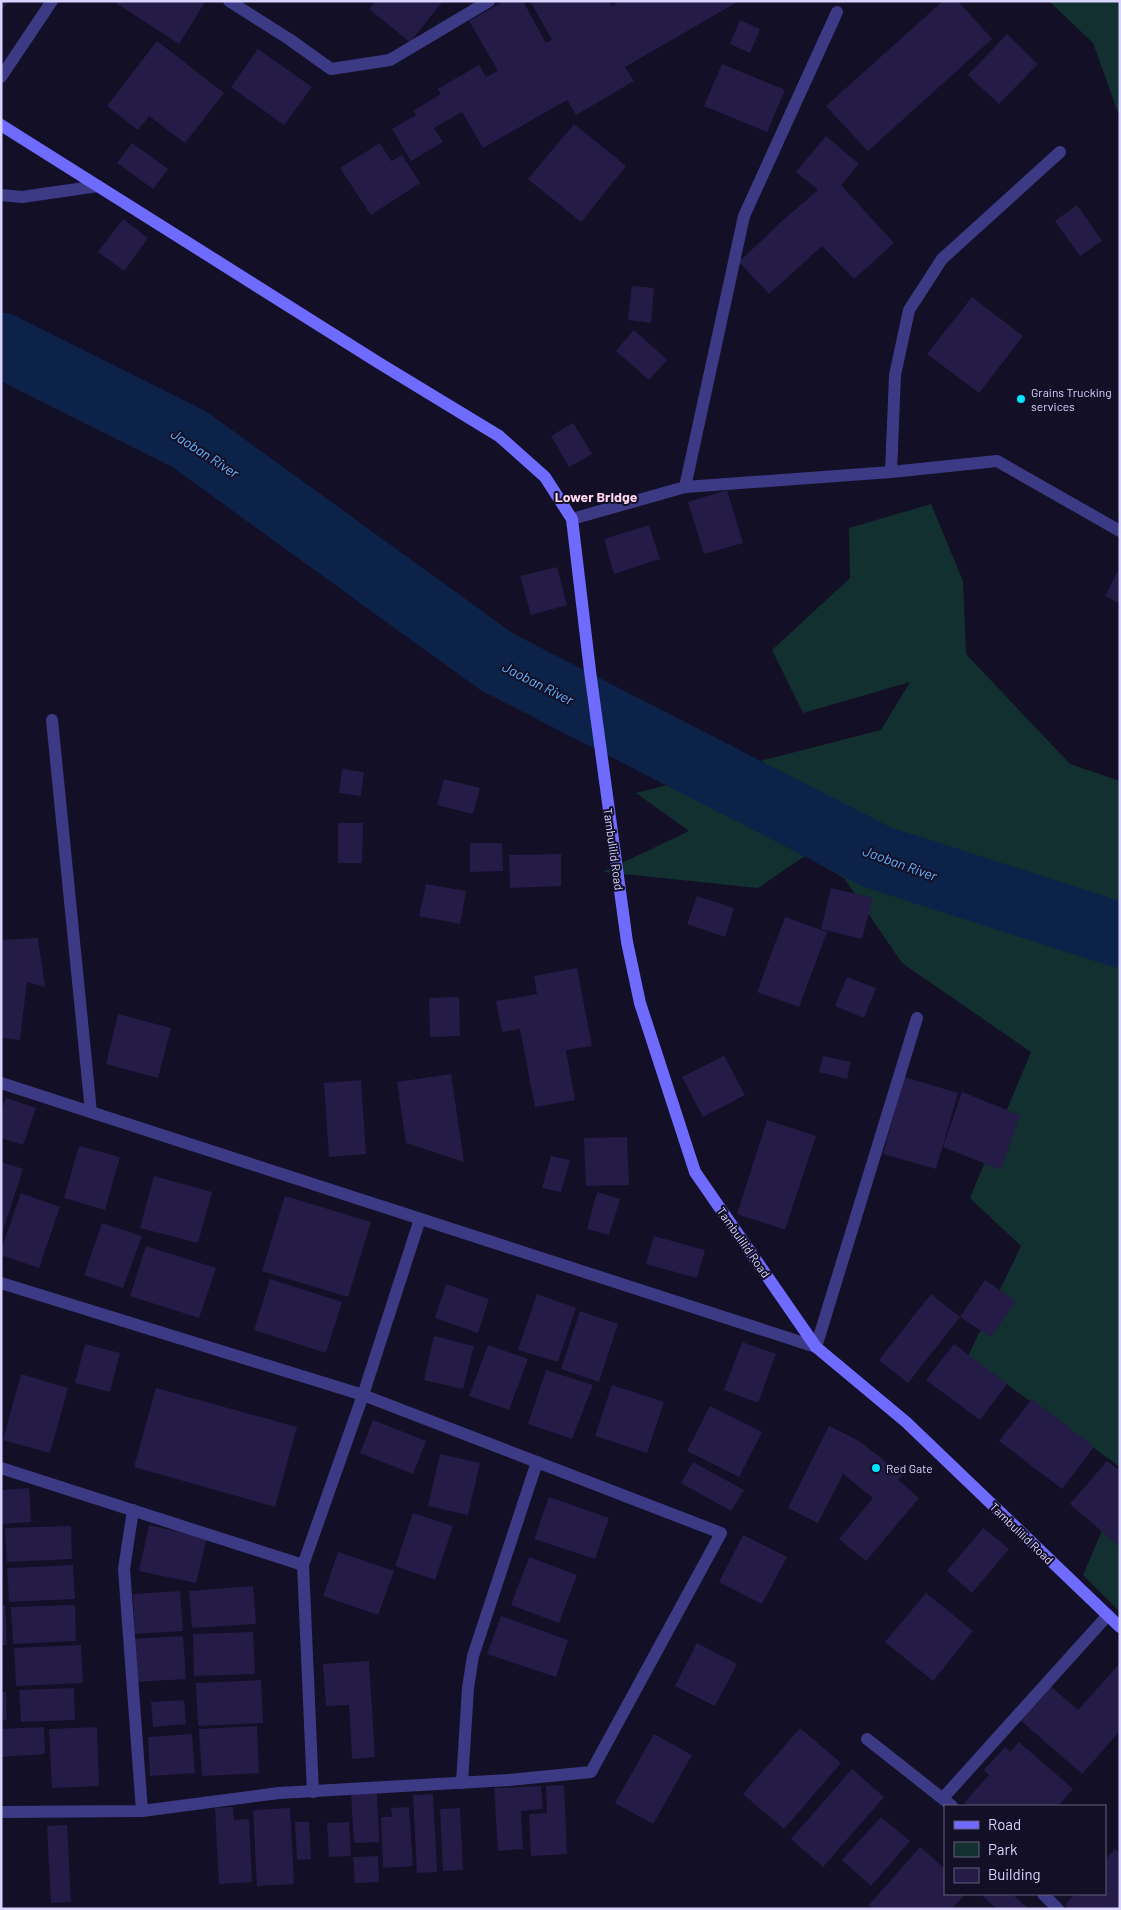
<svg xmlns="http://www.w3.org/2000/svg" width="1121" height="1910" viewBox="0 0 1121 1910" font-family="Barlow,sans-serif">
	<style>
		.green { fill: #12302f }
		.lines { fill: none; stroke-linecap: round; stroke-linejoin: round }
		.river { stroke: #0c2248; stroke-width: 65 }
		.building { fill: #241b47 }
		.street { stroke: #3d3a85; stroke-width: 12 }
		.secondary { stroke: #6f6bff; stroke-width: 12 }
		.poi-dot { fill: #00e5ff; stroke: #130f26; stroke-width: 2 }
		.labels { text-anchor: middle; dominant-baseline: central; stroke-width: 4; stroke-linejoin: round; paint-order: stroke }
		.poi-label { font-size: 12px; fill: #d9d4ff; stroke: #130f26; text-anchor: start }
		.street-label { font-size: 12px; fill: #d9d4ff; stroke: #130f26 }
		.water-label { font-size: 14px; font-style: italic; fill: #62b6ff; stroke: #130f26 }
		.neighbourhood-label { font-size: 14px; font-weight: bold; fill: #ffd6f0; stroke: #130f26 }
	</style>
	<rect width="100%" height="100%" fill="#130f26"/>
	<g class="green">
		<path d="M 1049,1 L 1120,1 L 1120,118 L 1093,43 Z"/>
		<path d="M 931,504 L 963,581 L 966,654 L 1070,764 L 1120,781 L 1120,1467 L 968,1356 L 1021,1246 L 970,1198 L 1031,1052 L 902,963 L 844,878 L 805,856 L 758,888 L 603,872 L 689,831 L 636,793 L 881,730 L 910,682 L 803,713 L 772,650 L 850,578 L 849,528 Z"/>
		<path d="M 1120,1489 L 1120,1612 L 1083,1575 Z"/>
	</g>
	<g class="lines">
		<path class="river" d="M 1,345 L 189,439 L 497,662 L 877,857 L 1120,935"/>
	</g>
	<g class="building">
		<path d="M 1,1 L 8,1 L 1,12 Z"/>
		<path d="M 113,1 L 203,1 L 205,2 L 179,44 Z"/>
		<path d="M 376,1 L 443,1 L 410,42 L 369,9 Z"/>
		<path d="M 504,1 L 523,1 L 546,43 L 552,40 L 530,1 L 609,1 L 612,6 L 619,1 L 739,1 L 625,67 L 634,81 L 576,115 L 567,100 L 483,148 L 462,112 L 434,128 L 443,142 L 411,161 L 392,129 L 416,115 L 413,111 L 441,94 L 438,89 L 479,65 L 486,77 L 498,71 L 469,21 Z"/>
		<path d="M 943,1 L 958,1 L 992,39 L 868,151 L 826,106 Z"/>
		<path d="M 740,20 L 760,29 L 750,53 L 730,44 Z"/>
		<path d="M 1007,34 L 1038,64 L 999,104 L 968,75 Z"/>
		<path d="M 157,41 L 224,93 L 185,143 L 149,116 L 138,130 L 107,106 Z"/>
		<path d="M 258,49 L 312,87 L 284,125 L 231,87 Z"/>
		<path d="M 722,64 L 785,90 L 767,132 L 704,106 Z"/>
		<path d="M 574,124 L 626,166 L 581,222 L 528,179 Z"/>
		<path d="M 826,136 L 859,164 L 841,185 L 894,243 L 854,279 L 822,246 L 769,294 L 739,262 L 783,220 L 818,190 L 796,172 Z"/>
		<path d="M 132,143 L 168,169 L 153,189 L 117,163 Z"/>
		<path d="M 380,143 L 391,161 L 402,155 L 420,183 L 371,215 L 340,168 Z"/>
		<path d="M 1077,205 L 1102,241 L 1080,256 L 1055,221 Z"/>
		<path d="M 123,219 L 148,238 L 124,271 L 98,252 Z"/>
		<path d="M 632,286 L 654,288 L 651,323 L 628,320 Z"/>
		<path d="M 972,297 L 1023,336 L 979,393 L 927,354 Z"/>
		<path d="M 634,330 L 667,360 L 649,380 L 616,351 Z"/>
		<path d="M 573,423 L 592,454 L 569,467 L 551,436 Z"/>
		<path d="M 727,490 L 743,543 L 704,554 L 688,502 Z"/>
		<path d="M 649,525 L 660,559 L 614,574 L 604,539 Z"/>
		<path d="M 557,567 L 567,605 L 531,615 L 520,576 Z"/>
		<path d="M 1120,567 L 1120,604 L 1105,596 Z"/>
		<path d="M 342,769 L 364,772 L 361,796 L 339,793 Z"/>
		<path d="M 444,779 L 480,788 L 473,814 L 437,805 Z"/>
		<path d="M 338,823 L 363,823 L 362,863 L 338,863 Z"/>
		<path d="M 470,843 L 502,843 L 503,871 L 470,872 Z"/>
		<path d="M 561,854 L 561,886 L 510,888 L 509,855 Z"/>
		<path d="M 426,884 L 466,891 L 460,924 L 419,916 Z"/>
		<path d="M 831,888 L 873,898 L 862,939 L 821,929 Z"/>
		<path d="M 697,896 L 734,908 L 725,937 L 687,924 Z"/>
		<path d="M 785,917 L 827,932 L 799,1007 L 757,992 Z"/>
		<path d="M 38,938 L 45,987 L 27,982 L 20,1040 L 1,1038 L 1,940 Z"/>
		<path d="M 577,968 L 592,1046 L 566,1050 L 575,1100 L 535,1107 L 520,1029 L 502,1032 L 496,1001 L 537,994 L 534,976 Z"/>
		<path d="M 847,977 L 876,988 L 864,1018 L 835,1006 Z"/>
		<path d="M 459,997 L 460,1036 L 430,1037 L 429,998 Z"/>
		<path d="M 118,1014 L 171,1028 L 158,1078 L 106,1064 Z"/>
		<path d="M 724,1056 L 745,1095 L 703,1117 L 682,1077 Z"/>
		<path d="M 823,1056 L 851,1062 L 847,1079 L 819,1072 Z"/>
		<path d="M 451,1074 L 464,1162 L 406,1143 L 397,1082 Z"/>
		<path d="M 904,1077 L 958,1093 L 936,1169 L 883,1154 Z"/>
		<path d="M 361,1080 L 366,1154 L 329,1157 L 324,1083 Z"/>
		<path d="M 962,1092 L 1020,1115 L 1001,1170 L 943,1147 Z"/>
		<path d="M 6,1098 L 36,1108 L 23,1145 L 1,1138 L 1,1111 Z"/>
		<path d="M 767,1120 L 816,1136 L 785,1230 L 737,1214 Z"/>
		<path d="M 627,1137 L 629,1185 L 586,1186 L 584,1138 Z"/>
		<path d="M 79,1146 L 120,1157 L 105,1210 L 64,1198 Z"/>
		<path d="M 551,1156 L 570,1160 L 561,1192 L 542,1188 Z"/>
		<path d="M 1,1162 L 23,1169 L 2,1233 L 1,1232 Z"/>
		<path d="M 154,1176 L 212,1192 L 198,1243 L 140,1228 Z"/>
		<path d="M 597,1192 L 620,1199 L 609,1235 L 587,1229 Z"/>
		<path d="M 21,1193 L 60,1207 L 39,1268 L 1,1255 L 1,1250 Z"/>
		<path d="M 285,1196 L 371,1222 L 348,1297 L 262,1271 Z"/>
		<path d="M 102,1223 L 142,1236 L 123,1288 L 84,1275 Z"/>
		<path d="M 654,1236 L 705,1250 L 697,1278 L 646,1264 Z"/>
		<path d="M 146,1246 L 216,1268 L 199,1318 L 130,1296 Z"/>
		<path d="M 270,1279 L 342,1302 L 326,1353 L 254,1330 Z"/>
		<path d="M 985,1280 L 1016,1301 L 991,1337 L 960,1317 Z"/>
		<path d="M 446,1284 L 489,1299 L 478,1333 L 435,1318 Z"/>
		<path d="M 537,1294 L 576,1308 L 558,1362 L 518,1350 Z"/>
		<path d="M 931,1294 L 960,1317 L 908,1383 L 879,1360 Z"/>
		<path d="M 580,1311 L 618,1324 L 599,1382 L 561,1369 Z"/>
		<path d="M 434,1336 L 474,1346 L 463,1389 L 424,1380 Z"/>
		<path d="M 742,1342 L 776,1354 L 758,1403 L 724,1390 Z"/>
		<path d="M 85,1344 L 120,1353 L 110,1392 L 75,1383 Z"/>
		<path d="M 954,1344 L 1007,1384 L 980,1420 L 926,1380 Z"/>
		<path d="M 488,1345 L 528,1359 L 509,1410 L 469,1396 Z"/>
		<path d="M 546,1370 L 593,1385 L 572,1439 L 528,1424 Z"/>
		<path d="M 21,1374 L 68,1388 L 50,1453 L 3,1440 Z"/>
		<path d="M 612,1385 L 664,1402 L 647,1453 L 595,1436 Z"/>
		<path d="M 156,1388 L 297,1427 L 275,1507 L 134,1467 Z"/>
		<path d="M 1032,1399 L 1094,1447 L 1062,1489 L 999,1441 Z"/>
		<path d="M 710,1406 L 762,1432 L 739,1477 L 687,1451 Z"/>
		<path d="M 373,1420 L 426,1441 L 413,1474 L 360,1453 Z"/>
		<path d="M 829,1426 L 859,1441 L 903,1475 L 898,1480 L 919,1498 L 866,1561 L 839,1539 L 873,1498 L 843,1474 L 818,1523 L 788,1508 Z"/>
		<path d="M 440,1454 L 480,1463 L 468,1515 L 428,1506 Z"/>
		<path d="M 1107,1461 L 1120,1471 L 1120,1547 L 1070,1504 Z"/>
		<path d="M 693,1462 L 744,1490 L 731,1511 L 681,1483 Z"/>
		<path d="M 29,1488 L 31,1522 L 1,1524 L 1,1490 Z"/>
		<path d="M 549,1497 L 609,1518 L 595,1559 L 534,1539 Z"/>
		<path d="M 413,1513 L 453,1526 L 435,1580 L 395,1566 Z"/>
		<path d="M 149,1525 L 207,1538 L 196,1583 L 139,1571 Z"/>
		<path d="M 71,1526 L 72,1559 L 7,1562 L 5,1528 Z"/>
		<path d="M 983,1528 L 1009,1549 L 972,1593 L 947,1571 Z"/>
		<path d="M 743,1535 L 787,1557 L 762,1604 L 719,1582 Z"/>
		<path d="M 338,1552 L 394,1571 L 378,1615 L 323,1596 Z"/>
		<path d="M 529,1557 L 577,1575 L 559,1623 L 511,1605 Z"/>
		<path d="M 73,1565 L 75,1599 L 9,1602 L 7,1568 Z"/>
		<path d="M 253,1586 L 256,1624 L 192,1628 L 189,1591 Z"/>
		<path d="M 180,1591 L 183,1631 L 135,1634 L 133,1594 Z"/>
		<path d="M 926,1593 L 973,1631 L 933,1681 L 885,1642 Z"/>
		<path d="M 1,1605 L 5,1605 L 7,1645 L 1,1645 Z"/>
		<path d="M 75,1605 L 76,1641 L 13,1644 L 11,1607 Z"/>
		<path d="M 501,1616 L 568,1640 L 556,1677 L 487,1654 Z"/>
		<path d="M 253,1632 L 255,1674 L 194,1676 L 193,1634 Z"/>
		<path d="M 183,1636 L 186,1679 L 134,1682 L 132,1639 Z"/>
		<path d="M 697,1643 L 737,1664 L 715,1706 L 675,1686 Z"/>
		<path d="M 81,1645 L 83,1683 L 16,1686 L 14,1648 Z"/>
		<path d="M 369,1661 L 375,1757 L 352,1759 L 349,1705 L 326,1706 L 323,1664 Z"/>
		<path d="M 1120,1663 L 1120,1731 L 1082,1774 L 1019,1719 L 1049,1685 L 1078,1710 Z"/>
		<path d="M 261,1680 L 263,1723 L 198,1726 L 196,1683 Z"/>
		<path d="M 74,1688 L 75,1720 L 21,1722 L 19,1690 Z"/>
		<path d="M 1,1692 L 6,1692 L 7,1720 L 1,1720 Z"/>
		<path d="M 184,1700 L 186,1724 L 153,1727 L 151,1702 Z"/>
		<path d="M 257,1726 L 259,1773 L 202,1776 L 199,1729 Z"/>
		<path d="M 44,1727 L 45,1754 L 1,1757 L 1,1729 Z"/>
		<path d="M 97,1727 L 99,1786 L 52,1788 L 49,1729 Z"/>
		<path d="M 800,1728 L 841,1763 L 784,1829 L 743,1794 Z"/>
		<path d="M 192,1734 L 195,1773 L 150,1776 L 148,1737 Z"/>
		<path d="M 654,1734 L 692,1755 L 653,1824 L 615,1803 Z"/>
		<path d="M 1019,1742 L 1073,1789 L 1058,1806 L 968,1806 L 964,1803 L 989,1775 L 984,1770 L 1005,1747 L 1010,1752 Z"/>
		<path d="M 852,1769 L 884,1797 L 823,1867 L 791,1839 Z"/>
		<path d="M 564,1785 L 567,1854 L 531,1856 L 529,1814 L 547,1813 L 546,1786 Z"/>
		<path d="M 541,1786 L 543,1809 L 521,1811 L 523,1849 L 498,1851 L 494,1788 Z"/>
		<path d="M 377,1793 L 379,1842 L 354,1843 L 351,1794 Z"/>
		<path d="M 433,1794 L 437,1872 L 417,1873 L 413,1795 Z"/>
		<path d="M 233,1807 L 234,1820 L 249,1819 L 252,1882 L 219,1884 L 215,1808 Z"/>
		<path d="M 409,1807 L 413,1866 L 383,1868 L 381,1817 L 392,1817 L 391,1808 Z"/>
		<path d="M 290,1808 L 294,1884 L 257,1886 L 253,1810 Z"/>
		<path d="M 460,1808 L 463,1870 L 443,1871 L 440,1809 Z"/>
		<path d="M 881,1817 L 910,1841 L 871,1886 L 842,1860 Z"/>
		<path d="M 295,1822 L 309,1822 L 311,1859 L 297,1860 Z"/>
		<path d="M 349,1822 L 351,1856 L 329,1857 L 327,1823 Z"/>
		<path d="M 67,1825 L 71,1902 L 51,1903 L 47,1826 Z"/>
		<path d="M 920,1847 L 945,1869 L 945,1894 L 965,1894 L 952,1909 L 873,1909 L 869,1905 Z"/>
		<path d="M 1115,1849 L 1120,1853 L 1120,1909 L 1069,1909 L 1065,1905 L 1075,1894 L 1105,1894 L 1105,1860 Z"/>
		<path d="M 378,1856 L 379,1882 L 355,1883 L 353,1857 Z"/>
		<path d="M 980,1894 L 1012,1894 L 1029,1909 L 997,1909 Z"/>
	</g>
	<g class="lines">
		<g class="street">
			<path d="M 229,1 L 289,39 L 331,69 L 390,60 L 489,1"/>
			<path d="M 1,77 L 52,1"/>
			<path d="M 1,195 L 22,197 L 98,186"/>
			<path d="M 891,472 L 895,375 L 909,310 L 942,259 L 1060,152"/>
			<path d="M 685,487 L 891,472 L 997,461 L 1120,531"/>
			<path d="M 572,519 L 685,487 L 744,216 L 837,12"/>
			<path d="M 52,720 L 91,1112"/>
			<path d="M 1,1083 L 816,1347 L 917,1018"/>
			<path d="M 1,1283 L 363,1395 L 721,1533 L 591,1772 L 509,1780 L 279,1793 L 142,1811 L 1,1812"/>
			<path d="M 1,1468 L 303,1565"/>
			<path d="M 133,1510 L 124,1569 L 142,1811"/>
			<path d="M 867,1739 L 952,1806"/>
			<path d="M 462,1783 L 468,1688 L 473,1656 L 537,1462"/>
			<path d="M 313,1792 L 303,1565 L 363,1395 L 420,1219"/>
			<path d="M 943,1798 L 1108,1615"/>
			<path d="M 1043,1894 L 1058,1909"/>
		</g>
		<path class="secondary" d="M 1,125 L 379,363 L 499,436 L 545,477 L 572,519 L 590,671 L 627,942 L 640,1003 L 695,1172 L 816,1347 L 906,1422 L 1120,1627"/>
	</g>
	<g class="poi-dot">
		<circle cx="1021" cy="399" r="5"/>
		<circle cx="876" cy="1468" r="5"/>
	</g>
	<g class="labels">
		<g class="poi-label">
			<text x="1031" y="392">Grains Trucking<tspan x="1031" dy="14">services</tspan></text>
			<text x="886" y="1468">Red Gate</text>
		</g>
		<g class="street-label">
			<text transform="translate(614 849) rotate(82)">Tambulilid Road</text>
			<text transform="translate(744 1242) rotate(55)">Tambulilid Road</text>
			<text transform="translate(1022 1533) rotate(44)">Tambulilid Road</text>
		</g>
		<g class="water-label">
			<text transform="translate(205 453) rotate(33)">Jaoban River</text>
			<text transform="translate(538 683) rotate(27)">Jaoban River</text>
			<text transform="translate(900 863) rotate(20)">Jaoban River</text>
		</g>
		<g class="neighbourhood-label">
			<text x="596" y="496">Lower Bridge</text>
		</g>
	</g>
	<rect width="1121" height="1910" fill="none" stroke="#d9d4ff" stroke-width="5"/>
	<rect x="944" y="1805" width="162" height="90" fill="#130f26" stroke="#625e7d"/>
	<rect x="954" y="1821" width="25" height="8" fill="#6f6bff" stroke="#625e7d"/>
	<text x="988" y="1830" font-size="15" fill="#d9d4ff">Road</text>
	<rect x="954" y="1842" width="25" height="15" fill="#12302f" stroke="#625e7d"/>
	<text x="988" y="1855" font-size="15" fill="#d9d4ff">Park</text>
	<rect x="954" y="1868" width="25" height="15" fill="#241b47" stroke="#625e7d"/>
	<text x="988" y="1880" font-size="15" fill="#d9d4ff">Building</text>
</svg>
